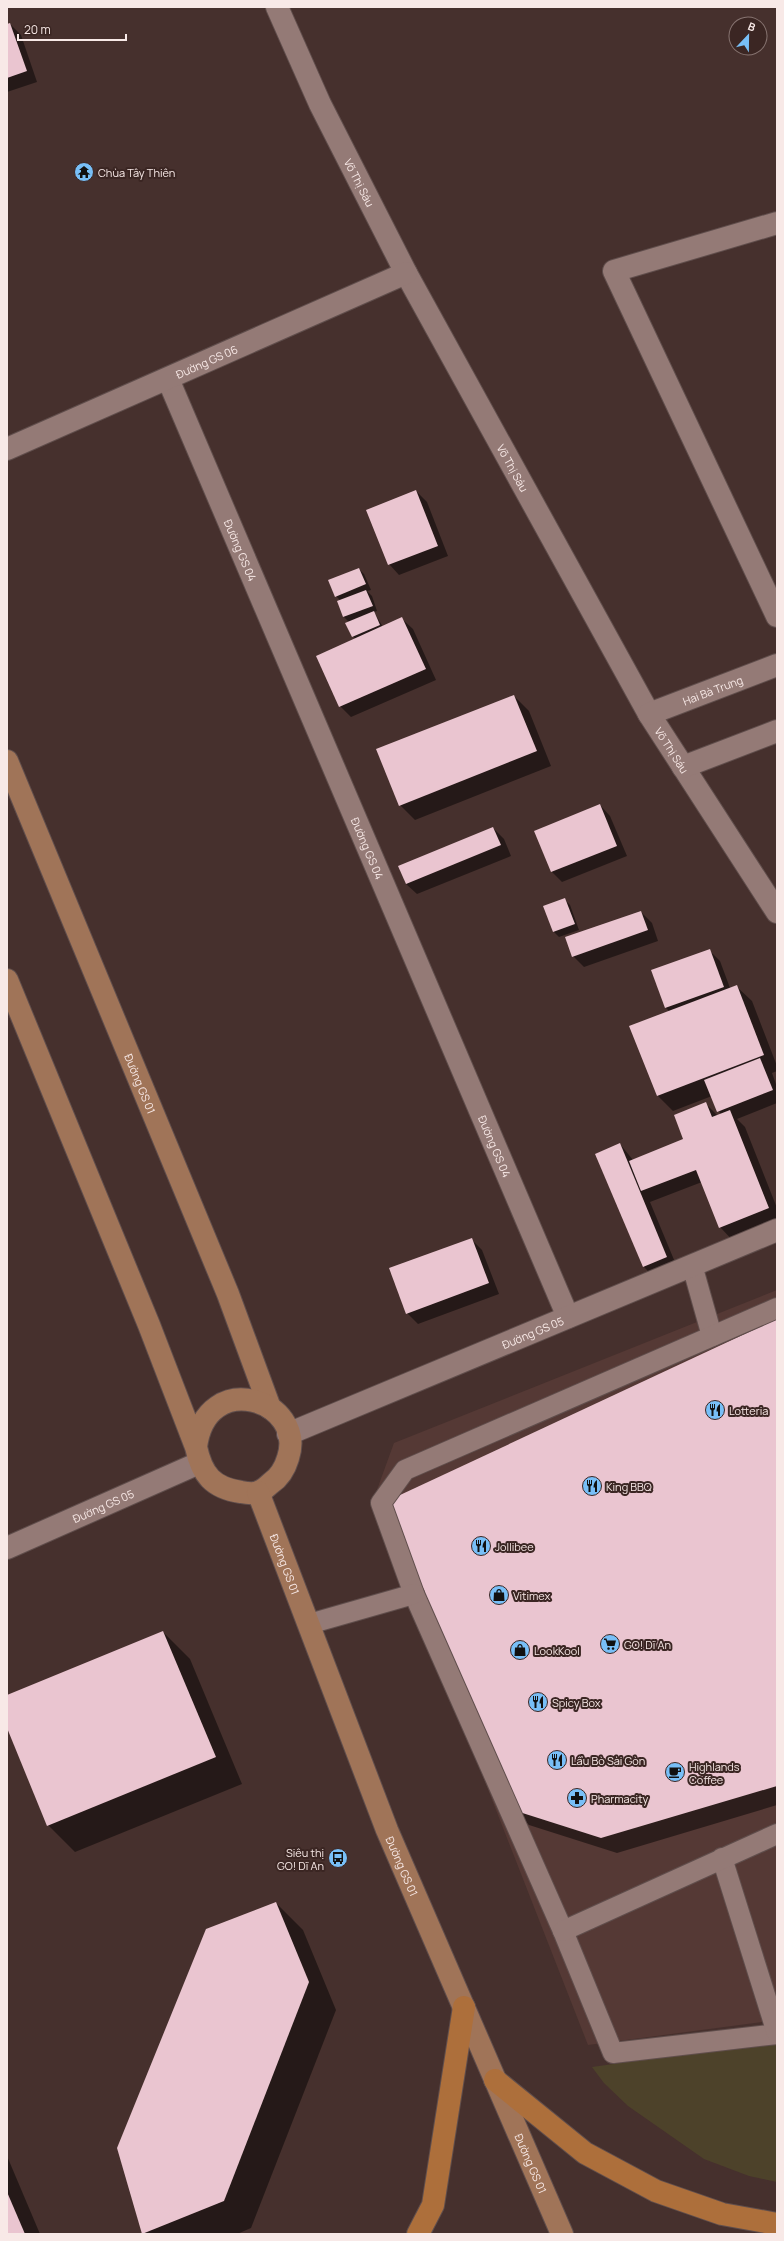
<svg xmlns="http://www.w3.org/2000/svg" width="784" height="2241" viewBox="0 0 784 2241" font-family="Manrope,sans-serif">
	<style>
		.built { fill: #553935 }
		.green { fill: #4d422a }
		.shadow { fill: #0007 }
		.building { fill: #eac5d0 }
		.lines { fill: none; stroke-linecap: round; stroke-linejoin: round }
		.lane-casing { stroke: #604e4c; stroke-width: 22 }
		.street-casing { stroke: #604e4c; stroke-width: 24 }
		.secondary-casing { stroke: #604e4c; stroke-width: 24 }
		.primary-casing { stroke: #604e4c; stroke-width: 24 }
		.lane { stroke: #947a76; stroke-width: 20 }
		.street { stroke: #947a76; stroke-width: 22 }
		.secondary { stroke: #a07458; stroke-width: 22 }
		.primary { stroke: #ad6f3b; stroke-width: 22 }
		.labels { text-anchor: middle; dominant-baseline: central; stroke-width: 4; stroke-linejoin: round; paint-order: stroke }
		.poi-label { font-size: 11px; fill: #f8e9e7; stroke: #3b2623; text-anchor: start }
		.street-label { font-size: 11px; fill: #f8e9e7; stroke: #3b2623 }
	</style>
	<rect width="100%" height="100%" fill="#46302d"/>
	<path class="built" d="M 777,1290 L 777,2020 L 588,2045 L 374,1498 L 394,1443 Z"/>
	<path class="green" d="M 777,2041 L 777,2182 L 749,2176 L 704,2159 L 628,2106 L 604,2083 L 592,2067 Z"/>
	<g class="shadow">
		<path d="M 10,24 L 21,35 L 37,82 L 7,92 L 7,25 Z"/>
		<path d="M 416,491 L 427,502 L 448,556 L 399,575 L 389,564 Z"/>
		<path d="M 359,569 L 364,574 L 371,590 L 367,591 L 372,596 L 377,611 L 374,612 L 383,627 L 402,619 L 413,629 L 436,680 L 351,717 L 340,706 L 356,640 L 353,636 L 349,622 L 344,617 L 338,602 L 341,601 L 336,596 Z"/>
		<path d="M 514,696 L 529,711 L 551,766 L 415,820 L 400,805 Z"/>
		<path d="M 600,805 L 610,816 L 627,856 L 562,882 L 552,872 Z"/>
		<path d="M 493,828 L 504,839 L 511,856 L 417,894 L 406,884 Z"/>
		<path d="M 565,900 L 570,905 L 579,930 L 559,937 L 554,932 L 545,907 Z"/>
		<path d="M 641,912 L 652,923 L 658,941 L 584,967 L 573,956 Z"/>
		<path d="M 709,950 L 720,961 L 730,988 L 736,986 L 752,1001 L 777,1066 L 777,1071 L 772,1073 L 777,1087 L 777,1103 L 737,1119 L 745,1127 L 777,1208 L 777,1226 L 735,1243 L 720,1227 L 702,1182 L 650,1202 L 677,1267 L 654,1277 L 644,1267 L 620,1144 L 633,1160 L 683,1140 L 705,1103 L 718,1116 L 721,1115 L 712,1096 L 673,1111 L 658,1096 L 630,1027 L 670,1012 L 666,1008 Z"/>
		<path d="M 471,1239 L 482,1250 L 499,1294 L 418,1324 L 407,1313 Z"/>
		<path d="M 777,1320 L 777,1805 L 617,1853 L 529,1825 L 514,1810 Z"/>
		<path d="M 163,1632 L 190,1659 L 242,1784 L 75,1852 L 48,1825 L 7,1725 L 7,1696 Z"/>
		<path d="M 276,1903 L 303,1930 L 336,2010 L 251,2228 L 237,2234 L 143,2234 L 118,2148 Z"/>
		<path d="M 7,2156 L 40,2234 L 7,2234 Z"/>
	</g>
	<g class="building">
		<path d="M 10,23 L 27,71 L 7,78 L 7,24 Z"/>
		<path d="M 416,490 L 438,546 L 388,565 L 366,510 Z"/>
		<path d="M 359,568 L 366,584 L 335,597 L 328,580 Z"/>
		<path d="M 366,590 L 373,606 L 343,617 L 337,601 Z"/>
		<path d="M 374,611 L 380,625 L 352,637 L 345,623 Z"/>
		<path d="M 402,617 L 426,669 L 339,707 L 316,656 Z"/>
		<path d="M 514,695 L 537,751 L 399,806 L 376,749 Z"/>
		<path d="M 600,804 L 617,846 L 551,872 L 534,831 Z"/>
		<path d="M 493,827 L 501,845 L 406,884 L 398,866 Z"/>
		<path d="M 565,898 L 575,924 L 553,932 L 543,906 Z"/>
		<path d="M 641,911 L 648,930 L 572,957 L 565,937 Z"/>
		<path d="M 710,949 L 724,987 L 665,1008 L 651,970 Z"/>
		<path d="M 737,985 L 764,1055 L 657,1096 L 629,1026 Z"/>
		<path d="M 760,1058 L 773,1090 L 717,1112 L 704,1080 Z"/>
		<path d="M 706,1102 L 712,1117 L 730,1110 L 769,1208 L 719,1228 L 696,1170 L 641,1191 L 629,1161 L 683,1139 L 674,1115 Z"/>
		<path d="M 620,1143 L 667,1257 L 643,1267 L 595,1154 Z"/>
		<path d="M 472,1238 L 489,1283 L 406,1314 L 389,1268 Z"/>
		<path d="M 777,1319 L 777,1786 L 601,1838 L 513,1810 L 385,1502 Z"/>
		<path d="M 163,1631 L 216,1757 L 47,1826 L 7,1728 L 7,1695 Z"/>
		<path d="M 276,1902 L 309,1982 L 224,2201 L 142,2234 L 117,2148 L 206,1929 Z"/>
		<path d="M 7,2192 L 25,2234 L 7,2234 Z"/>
	</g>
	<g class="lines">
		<g class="lane-casing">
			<g id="lane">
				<path d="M 692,1265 L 712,1336"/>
				<path d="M 777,1308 L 405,1470 L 381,1503 L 414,1594 L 563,1931 L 613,2053 L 777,2034"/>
				<path d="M 309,1624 L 414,1594"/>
				<path d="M 722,1858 L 777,2033"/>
				<path d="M 563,1931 L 777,1834"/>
			</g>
		</g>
		<g class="street-casing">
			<g id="street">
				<path id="s1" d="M 277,7 L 320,104 L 406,273 L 649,714 L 777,912"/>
				<path d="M 777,223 L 614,271 L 777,616"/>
				<path id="s2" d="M 168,379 L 568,1317"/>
				<path id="s3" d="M 7,449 L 406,273"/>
				<path id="s4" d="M 649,714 L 777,665"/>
				<path d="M 683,767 L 777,731"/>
				<path id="s5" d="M 288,1434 L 777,1230"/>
				<path id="s6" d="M 7,1548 L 199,1463"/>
			</g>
		</g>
		<g class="secondary-casing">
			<g id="secondary">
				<path id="s7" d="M 7,761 L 228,1294 L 270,1408"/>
				<path d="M 7,980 L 149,1325 L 196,1447 C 202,1475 213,1488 241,1492 C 246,1493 254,1494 259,1492 C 263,1490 268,1486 271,1483 C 280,1477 285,1468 288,1458 C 307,1400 206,1367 196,1447"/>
				<path id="s8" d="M 258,1492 L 387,1830 L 562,2234"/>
			</g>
		</g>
		<g class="primary-casing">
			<g id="primary">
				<path d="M 495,2080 L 585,2153 L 656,2191 L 722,2214 L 777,2224"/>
				<path d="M 418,2234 L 433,2205 L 464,2007"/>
			</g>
		</g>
		<use href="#lane" class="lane"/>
		<use href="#street" class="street"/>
		<use href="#secondary" class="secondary"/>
		<use href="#primary" class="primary"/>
	</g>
	<defs>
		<g id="temple-disc" transform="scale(1)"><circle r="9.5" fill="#78bff7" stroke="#3b2623"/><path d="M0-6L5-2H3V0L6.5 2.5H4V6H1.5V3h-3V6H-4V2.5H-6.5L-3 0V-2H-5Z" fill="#111"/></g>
		<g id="restaurant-disc" transform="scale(1)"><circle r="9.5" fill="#78bff7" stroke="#3b2623"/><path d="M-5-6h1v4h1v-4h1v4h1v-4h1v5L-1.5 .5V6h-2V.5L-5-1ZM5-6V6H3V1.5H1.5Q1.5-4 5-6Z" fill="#111"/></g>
		<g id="shop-disc" transform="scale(1)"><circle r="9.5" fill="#78bff7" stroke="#3b2623"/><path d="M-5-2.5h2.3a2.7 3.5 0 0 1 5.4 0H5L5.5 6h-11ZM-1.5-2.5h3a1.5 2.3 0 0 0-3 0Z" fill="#111"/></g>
		<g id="supermarket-disc" transform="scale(1)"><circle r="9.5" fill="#78bff7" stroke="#3b2623"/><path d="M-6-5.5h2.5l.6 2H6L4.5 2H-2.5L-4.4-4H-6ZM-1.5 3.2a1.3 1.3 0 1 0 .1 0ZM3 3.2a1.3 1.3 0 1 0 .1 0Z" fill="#111"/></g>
		<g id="cafe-disc" transform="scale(1)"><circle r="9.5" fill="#78bff7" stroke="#3b2623"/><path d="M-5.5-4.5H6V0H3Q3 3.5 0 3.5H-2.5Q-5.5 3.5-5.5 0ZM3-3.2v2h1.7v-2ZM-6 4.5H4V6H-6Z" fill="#111"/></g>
		<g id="pharmacy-disc" transform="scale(1)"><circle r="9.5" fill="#78bff7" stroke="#3b2623"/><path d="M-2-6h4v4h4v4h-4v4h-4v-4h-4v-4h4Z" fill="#111"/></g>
		<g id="bus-disc" transform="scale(1)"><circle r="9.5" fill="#78bff7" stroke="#3b2623"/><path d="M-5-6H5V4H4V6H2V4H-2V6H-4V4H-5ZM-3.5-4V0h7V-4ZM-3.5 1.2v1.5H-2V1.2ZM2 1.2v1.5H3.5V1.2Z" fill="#111"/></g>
	</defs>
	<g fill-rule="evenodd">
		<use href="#temple-disc" x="84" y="172"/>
		<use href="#restaurant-disc" x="715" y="1410"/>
		<use href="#restaurant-disc" x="592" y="1486"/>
		<use href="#restaurant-disc" x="481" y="1546"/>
		<use href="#shop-disc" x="499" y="1595"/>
		<use href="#supermarket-disc" x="610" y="1644"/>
		<use href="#shop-disc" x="520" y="1650"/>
		<use href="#restaurant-disc" x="538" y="1702"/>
		<use href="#restaurant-disc" x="557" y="1760"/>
		<use href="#cafe-disc" x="675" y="1772"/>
		<use href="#pharmacy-disc" x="577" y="1798"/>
		<use href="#bus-disc" x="338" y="1858"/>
	</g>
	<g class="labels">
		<g class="poi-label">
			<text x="98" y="172">Chùa Tây Thiên</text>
			<text x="729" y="1410">Lotteria</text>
			<text x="606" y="1486">King BBQ</text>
			<text x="495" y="1546">Jollibee</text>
			<text x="513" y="1595">Vitimex</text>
			<text x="624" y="1644">GO! Dĩ An</text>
			<text x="534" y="1650">LookKool</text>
			<text x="552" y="1702">Spicy Box</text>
			<text x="571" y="1760">Lẩu Bò Sài Gòn</text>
			<text x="689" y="1766">Highlands<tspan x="689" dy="13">Coffee</tspan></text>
			<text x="591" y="1798">Pharmacity</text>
			<text x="324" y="1852" text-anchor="end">Siêu thị<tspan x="324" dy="13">GO! Dĩ An</tspan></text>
		</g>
		<g class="street-label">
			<text stroke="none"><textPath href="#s1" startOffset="194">Võ Thị Sáu</textPath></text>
			<text stroke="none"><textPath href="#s3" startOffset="218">Đường GS 06</textPath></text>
			<text stroke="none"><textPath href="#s1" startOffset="518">Võ Thị Sáu</textPath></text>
			<text stroke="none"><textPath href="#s2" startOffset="186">Đường GS 04</textPath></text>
			<text stroke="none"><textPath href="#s4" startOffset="68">Hai Bà Trưng</textPath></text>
			<text stroke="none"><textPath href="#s1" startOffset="842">Võ Thị Sáu</textPath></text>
			<text stroke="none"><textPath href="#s2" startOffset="510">Đường GS 04</textPath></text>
			<text stroke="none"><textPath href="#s7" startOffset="349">Đường GS 01</textPath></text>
			<text stroke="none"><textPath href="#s2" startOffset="834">Đường GS 04</textPath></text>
			<text stroke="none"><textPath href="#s5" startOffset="265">Đường GS 05</textPath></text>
			<text stroke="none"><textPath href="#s6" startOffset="105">Đường GS 05</textPath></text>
			<text stroke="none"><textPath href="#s8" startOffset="77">Đường GS 01</textPath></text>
			<text stroke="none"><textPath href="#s8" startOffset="401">Đường GS 01</textPath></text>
			<text stroke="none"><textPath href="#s8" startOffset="725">Đường GS 01</textPath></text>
		</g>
	</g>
	<rect width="784" height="2241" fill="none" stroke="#f8e9e7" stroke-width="16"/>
	<g transform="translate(748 36) rotate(22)"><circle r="19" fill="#3b2623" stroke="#877471"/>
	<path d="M0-3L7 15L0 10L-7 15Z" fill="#78bff7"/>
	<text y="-6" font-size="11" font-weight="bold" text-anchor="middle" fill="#f8e9e7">B</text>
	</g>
	<path d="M18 34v6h108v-6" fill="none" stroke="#f8e9e7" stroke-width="2"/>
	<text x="24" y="34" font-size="12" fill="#f8e9e7" stroke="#3b2623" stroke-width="3" paint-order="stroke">20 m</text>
</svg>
